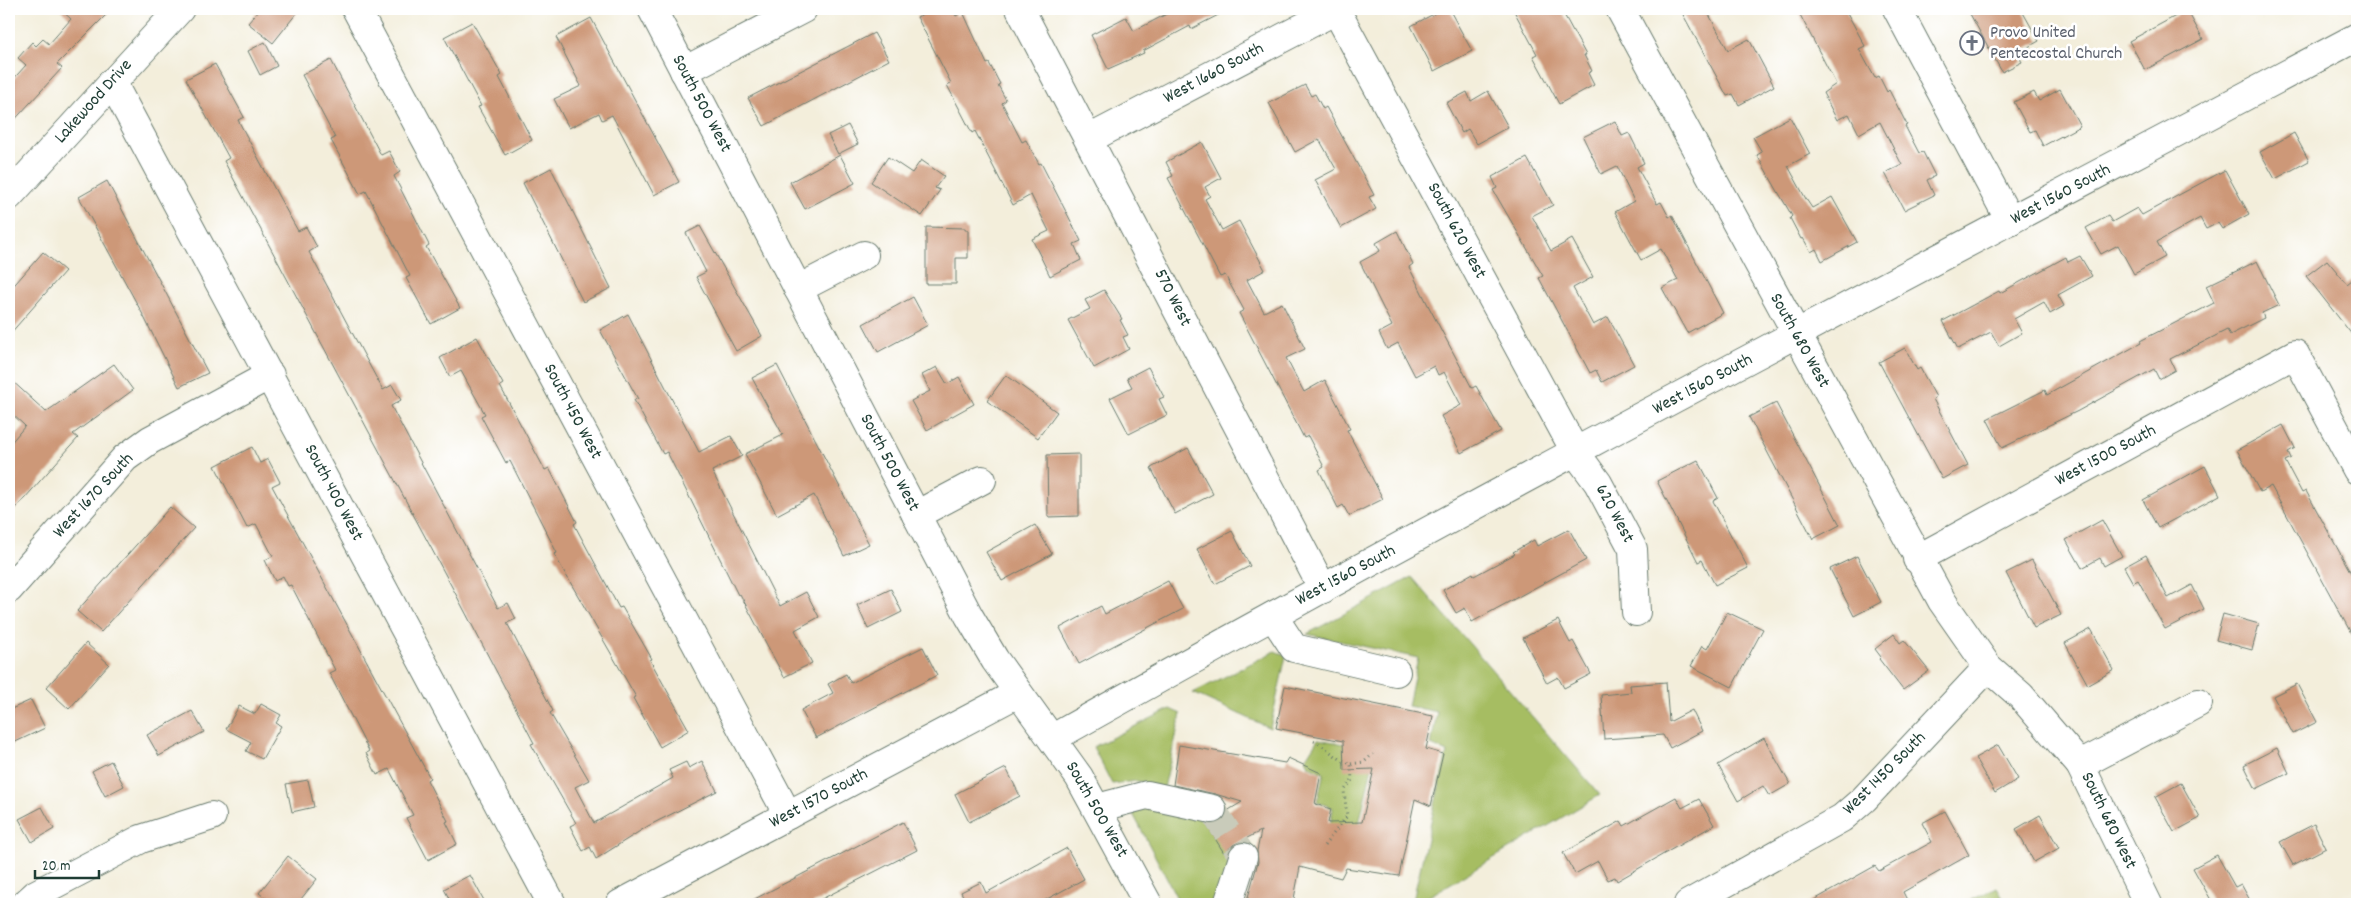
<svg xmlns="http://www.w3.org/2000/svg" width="2366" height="913" viewBox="0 0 2366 913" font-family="Dekko,sans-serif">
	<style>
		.green { fill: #a6bd62; stroke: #627d4b }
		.building { fill: #cd9878 }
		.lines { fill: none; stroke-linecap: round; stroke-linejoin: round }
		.minor-tunnel { stroke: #c9cbba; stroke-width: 28; stroke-dasharray: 28 14; stroke-linecap: butt }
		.minor-casing { stroke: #697b6e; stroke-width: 30 }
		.major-casing { stroke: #697b6e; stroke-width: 30 }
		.path { stroke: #697b6e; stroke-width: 3; stroke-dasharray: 1 4; stroke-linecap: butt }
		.minor { stroke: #fff; stroke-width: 28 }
		.major { stroke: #fff; stroke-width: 28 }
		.labels { text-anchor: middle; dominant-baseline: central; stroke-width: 5; stroke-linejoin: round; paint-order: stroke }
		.worship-label { font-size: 18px; fill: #5b616d; stroke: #fff; text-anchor: start }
		.street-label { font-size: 18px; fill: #1f3d34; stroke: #fff }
	</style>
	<rect width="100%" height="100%" fill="#fff"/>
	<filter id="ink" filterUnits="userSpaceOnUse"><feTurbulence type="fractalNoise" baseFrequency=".02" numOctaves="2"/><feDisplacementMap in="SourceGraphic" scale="10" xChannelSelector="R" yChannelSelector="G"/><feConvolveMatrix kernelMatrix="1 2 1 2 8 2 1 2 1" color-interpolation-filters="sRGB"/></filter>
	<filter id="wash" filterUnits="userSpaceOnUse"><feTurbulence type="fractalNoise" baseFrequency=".0096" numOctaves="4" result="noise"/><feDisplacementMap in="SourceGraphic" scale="20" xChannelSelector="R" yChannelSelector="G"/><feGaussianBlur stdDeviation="1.12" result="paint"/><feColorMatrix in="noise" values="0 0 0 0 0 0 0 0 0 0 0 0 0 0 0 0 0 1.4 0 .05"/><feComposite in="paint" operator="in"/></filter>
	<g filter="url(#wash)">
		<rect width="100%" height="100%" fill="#f3eedb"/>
		<g class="green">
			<path d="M 1412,577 L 1600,795 L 1416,904 L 1412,904 L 1447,752 L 1431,745 L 1437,712 L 1408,706 L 1418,658 L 1307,634 Z"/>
			<path d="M 1275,651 L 1286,656 L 1270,728 L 1193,693 Z"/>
			<path d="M 1170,709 L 1181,714 L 1164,788 L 1137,781 L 1112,784 L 1093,747 Z"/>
			<path d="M 1318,739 L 1366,748 L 1374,759 L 1353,850 L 1327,844 L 1333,808 L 1317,802 L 1324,773 L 1309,766 L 1306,758 Z"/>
			<path d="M 1145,806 L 1205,818 L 1231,855 L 1220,904 L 1180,904 L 1131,810 Z"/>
			<path d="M 1997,887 L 2007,904 L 1964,904 Z"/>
		</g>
		<g id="blocks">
			<g class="building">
				<path d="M 60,9 L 112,9 L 57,64 L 62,68 L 9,126 L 9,84 L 26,65 L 18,58 L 32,42 L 36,46 L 43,39 L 49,44 L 71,19 Z"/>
				<path d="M 260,9 L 300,9 L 273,43 L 248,23 Z"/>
				<path d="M 933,9 L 953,9 L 956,16 L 963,12 L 987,64 L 989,63 L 1000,84 L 998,85 L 1006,100 L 1002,103 L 1022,142 L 1026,140 L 1039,164 L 1041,163 L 1081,241 L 1074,244 L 1081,260 L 1050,276 L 1032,239 L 1049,231 L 1031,195 L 1013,205 L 975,131 L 972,133 L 947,85 L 951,83 L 917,17 Z"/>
				<path d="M 1176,9 L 1230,9 L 1191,29 L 1190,26 L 1143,51 L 1144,53 L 1108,69 L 1091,35 L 1126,17 L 1134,31 Z"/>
				<path d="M 1443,9 L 1449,9 L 1472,51 L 1434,71 L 1411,26 Z"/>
				<path d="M 1513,9 L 1561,9 L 1586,55 L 1584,55 L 1592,71 L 1588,73 L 1594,85 L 1559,104 L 1533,56 L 1537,54 Z"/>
				<path d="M 1680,9 L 1706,9 L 1728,50 L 1749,39 L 1774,86 L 1739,105 L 1733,94 L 1727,96 Z"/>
				<path d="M 1797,9 L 1845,9 L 1865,46 L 1859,49 L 1875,78 L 1879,76 L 1887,92 L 1889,90 L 1905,121 L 1907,125 L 1905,126 L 1919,153 L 1923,152 L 1935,176 L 1927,180 L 1934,195 L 1904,210 L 1885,173 L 1902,165 L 1880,122 L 1859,134 L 1849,114 L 1837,120 L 1823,93 L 1836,84 Z"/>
				<path d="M 1981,9 L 2021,9 L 2039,41 L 2017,53 L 2022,62 L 2002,72 L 1970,14 Z"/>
				<path d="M 2187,10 L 2203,39 L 2145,70 L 2129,41 Z"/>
				<path d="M 591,18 L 679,182 L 654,195 L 612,115 L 602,120 L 599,113 L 569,128 L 554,99 L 581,86 L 556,37 Z"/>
				<path d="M 472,22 L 502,75 L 499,77 L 532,140 L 505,155 L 478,107 L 481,106 L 444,37 Z"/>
				<path d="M 874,33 L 889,60 L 764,126 L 748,98 Z"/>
				<path d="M 265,42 L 277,66 L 260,75 L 248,51 Z"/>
				<path d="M 331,60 L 381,155 L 389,151 L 400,172 L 394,176 L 429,245 L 426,247 L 460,308 L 431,324 L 406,278 L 410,276 L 366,191 L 360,194 L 331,140 L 335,138 L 302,75 Z"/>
				<path d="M 215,64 L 244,117 L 238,120 L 280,199 L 298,231 L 306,227 L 317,247 L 309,252 L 371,368 L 383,390 L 392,385 L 401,400 L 391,406 L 498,608 L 508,603 L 516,619 L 507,623 L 553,711 L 550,713 L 589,780 L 575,787 L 594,823 L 673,778 L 669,770 L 686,762 L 689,768 L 702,761 L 717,791 L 648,826 L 596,859 L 590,847 L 583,851 L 570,826 L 576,823 L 531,744 L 534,743 L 452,587 L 224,161 L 229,158 L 186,79 Z"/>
				<path d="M 1305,85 L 1311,96 L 1315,94 L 1323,109 L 1326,107 L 1374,195 L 1369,197 L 1376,209 L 1341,228 L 1315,180 L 1336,169 L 1319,139 L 1295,152 L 1269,103 Z"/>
				<path d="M 2060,89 L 2080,126 L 2043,146 L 2035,130 L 2030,132 L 2014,102 L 2034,92 L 2039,101 Z"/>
				<path d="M 1488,91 L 1508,127 L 1477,144 L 1468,129 L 1462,133 L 1446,103 L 1467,92 L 1471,101 Z"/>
				<path d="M 1790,117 L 1810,154 L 1788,166 L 1806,199 L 1812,208 L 1832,197 L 1857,242 L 1822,261 L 1816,249 L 1811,252 L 1803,238 L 1801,239 L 1790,218 L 1792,216 L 1757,155 L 1762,152 L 1753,137 Z"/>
				<path d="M 1615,121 L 1622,136 L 1629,133 L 1644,163 L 1637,167 L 1657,204 L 1661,202 L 1669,217 L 1672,215 L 1723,313 L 1687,333 L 1662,288 L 1678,280 L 1661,249 L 1641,260 L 1615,212 L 1634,201 L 1617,166 L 1601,174 L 1583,137 Z"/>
				<path d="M 848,125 L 858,144 L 838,154 L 828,135 Z"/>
				<path d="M 2294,133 L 2309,161 L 2275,179 L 2260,152 Z"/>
				<path d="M 1202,142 L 1221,178 L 1205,187 L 1210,196 L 1205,199 L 1222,230 L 1239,221 L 1265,270 L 1247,280 L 1264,312 L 1282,303 L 1305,349 L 1286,358 L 1304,392 L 1325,380 L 1350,429 L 1347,430 L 1383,499 L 1349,516 L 1343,505 L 1338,508 L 1319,470 L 1324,467 L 1308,436 L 1304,438 L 1239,313 L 1244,310 L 1225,275 L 1220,277 L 1168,178 L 1173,176 L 1166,162 Z"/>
				<path d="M 840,155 L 855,183 L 805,209 L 790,182 Z"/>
				<path d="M 888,157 L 912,173 L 921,160 L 944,176 L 935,188 L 940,190 L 922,216 L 871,182 Z"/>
				<path d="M 1527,158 L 1553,205 L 1532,216 L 1551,251 L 1572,239 L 1593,277 L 1573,288 L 1593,325 L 1608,317 L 1634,365 L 1602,382 L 1596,370 L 1590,373 L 1539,278 L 1543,276 L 1493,190 L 1497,188 L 1492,177 Z"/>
				<path d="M 551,168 L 611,288 L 583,302 L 523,183 Z"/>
				<path d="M 2225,170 L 2249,214 L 2222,229 L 2218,223 L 2206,229 L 2200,218 L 2157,242 L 2165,257 L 2134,274 L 2118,245 L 2101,254 L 2086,228 L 2108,216 L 2112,222 L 2137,208 L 2142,215 Z"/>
				<path d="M 107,181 L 208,373 L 179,387 L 142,313 L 79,197 Z"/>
				<path d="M 700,226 L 762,336 L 736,351 L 696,277 L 706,272 L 686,233 Z"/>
				<path d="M 926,227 L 965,228 L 965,230 L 968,230 L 968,258 L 956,258 L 956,284 L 926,284 Z"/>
				<path d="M 1397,231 L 1413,264 L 1409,267 L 1429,307 L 1472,388 L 1476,386 L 1501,431 L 1461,453 L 1441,416 L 1461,405 L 1444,372 L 1438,375 L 1434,366 L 1415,376 L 1398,343 L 1387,349 L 1379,333 L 1392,326 L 1360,262 L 1380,251 L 1376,243 Z"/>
				<path d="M 43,252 L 65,271 L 9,335 L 9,291 Z"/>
				<path d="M 2080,256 L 2092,276 L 2058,295 L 2064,306 L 2050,314 L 2044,302 L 2014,319 L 2022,333 L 1999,346 L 1991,332 L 1958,349 L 1943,321 L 1999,291 L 2000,293 L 2066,257 L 2068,262 Z"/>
				<path d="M 2327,260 L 2347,284 L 2357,276 L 2357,341 L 2306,276 Z"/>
				<path d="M 2257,261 L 2279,305 L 2262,313 L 2264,318 L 2230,335 L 2227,330 L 2170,359 L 2175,370 L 2159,379 L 2154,369 L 2078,411 L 2002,448 L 1987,419 L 2045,390 L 2047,395 L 2141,343 L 2140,341 L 2214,303 L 2206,286 Z"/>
				<path d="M 1104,290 L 1122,319 L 1120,320 L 1128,335 L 1123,337 L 1129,349 L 1094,368 L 1068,320 L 1090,309 L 1085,300 Z"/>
				<path d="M 913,297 L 928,325 L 878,352 L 863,324 Z"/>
				<path d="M 628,314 L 699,452 L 731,436 L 742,456 L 712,471 L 780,606 L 806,592 L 819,617 L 795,630 L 812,663 L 784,677 L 740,594 L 738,595 L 667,452 L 663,454 L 634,400 L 638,399 L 600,330 Z"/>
				<path d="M 477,337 L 503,384 L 500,386 L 545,470 L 549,468 L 577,522 L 574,524 L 619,608 L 622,607 L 652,659 L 650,660 L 689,730 L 660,747 L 633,698 L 636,697 L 554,554 L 557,553 L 510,461 L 506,463 L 481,416 L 485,414 L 461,371 L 450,377 L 440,358 Z"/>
				<path d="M 1905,348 L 1917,370 L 1920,368 L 1936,397 L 1933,399 L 1968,465 L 1942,479 L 1879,362 Z"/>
				<path d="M 114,364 L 133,390 L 73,434 L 78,438 L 9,516 L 9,445 L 25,426 L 9,411 L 9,378 L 46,412 Z"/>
				<path d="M 777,365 L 869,544 L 844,556 L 814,495 L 777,515 L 745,454 L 783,435 L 752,378 Z"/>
				<path d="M 937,367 L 947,384 L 959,377 L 974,404 L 927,430 L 911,401 L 930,391 L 922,375 Z"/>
				<path d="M 1148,367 L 1164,397 L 1159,399 L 1167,415 L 1129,434 L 1110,398 L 1132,387 L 1127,378 Z"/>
				<path d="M 1006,375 L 1057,412 L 1038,438 L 987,401 Z"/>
				<path d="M 1776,403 L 1840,525 L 1813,539 L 1749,417 Z"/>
				<path d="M 2283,425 L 2295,448 L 2288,452 L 2291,458 L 2285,461 L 2302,493 L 2306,491 L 2357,584 L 2357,644 L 2271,486 L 2260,492 L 2237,450 Z"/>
				<path d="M 252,447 L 260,463 L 268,459 L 280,482 L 272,486 L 430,778 L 427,780 L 448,821 L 446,822 L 457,844 L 428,860 L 406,818 L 413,815 L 389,769 L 377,775 L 366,753 L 369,751 L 329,673 L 335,670 L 291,585 L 288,586 L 283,576 L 275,581 L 265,560 L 273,556 L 256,524 L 247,528 L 215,466 Z"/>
				<path d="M 1188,448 L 1213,494 L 1175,514 L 1151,468 Z"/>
				<path d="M 1079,454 L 1079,516 L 1048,517 L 1047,455 Z"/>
				<path d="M 1698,460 L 1718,498 L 1713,501 L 1748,568 L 1715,585 L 1702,560 L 1698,562 L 1657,481 Z"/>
				<path d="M 2205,466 L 2220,495 L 2158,528 L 2143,500 Z"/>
				<path d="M 170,507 L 194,528 L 101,632 L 77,611 Z"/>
				<path d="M 2102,520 L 2122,556 L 2104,566 L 2100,558 L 2082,568 L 2066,540 Z"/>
				<path d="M 1035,525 L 1052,554 L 1002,581 L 986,552 Z"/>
				<path d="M 1569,529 L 1586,560 L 1472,622 L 1465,608 L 1456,613 L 1443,590 L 1473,573 L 1474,576 L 1515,554 L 1513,552 L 1534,540 L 1537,546 Z"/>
				<path d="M 1232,531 L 1250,566 L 1215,584 L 1197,549 Z"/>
				<path d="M 2146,555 L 2168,598 L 2192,585 L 2204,609 L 2165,629 L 2138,580 L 2133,583 L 2124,567 Z"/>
				<path d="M 1857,556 L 1881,602 L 1854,616 L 1830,569 Z"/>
				<path d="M 2032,560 L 2061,615 L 2034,628 L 2006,573 Z"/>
				<path d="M 1168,581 L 1183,609 L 1079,664 L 1060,628 L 1101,606 L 1105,614 Z"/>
				<path d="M 891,589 L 902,612 L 868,629 L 857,605 Z"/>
				<path d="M 1727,612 L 1763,629 L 1732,687 L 1691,666 L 1702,646 L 1707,649 Z"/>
				<path d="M 2223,614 L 2259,624 L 2252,650 L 2216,640 Z"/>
				<path d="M 1558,620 L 1570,643 L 1573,641 L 1591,674 L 1564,688 L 1558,677 L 1547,683 L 1523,638 Z"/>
				<path d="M 2091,629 L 2114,670 L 2088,685 L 2065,643 Z"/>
				<path d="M 1894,634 L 1900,643 L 1904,640 L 1929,671 L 1903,690 L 1879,659 L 1881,657 L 1875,649 Z"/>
				<path d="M 86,643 L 109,664 L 69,709 L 46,688 Z"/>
				<path d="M 923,647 L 937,675 L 816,738 L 801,710 L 833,693 L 828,684 L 846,674 L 851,683 Z"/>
				<path d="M 1666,682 L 1669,722 L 1692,710 L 1702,731 L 1670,748 L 1663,735 L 1604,739 L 1601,695 L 1631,692 L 1630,685 Z"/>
				<path d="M 2297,684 L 2317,722 L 2293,734 L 2273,696 Z"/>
				<path d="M 1285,686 L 1433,716 L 1426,749 L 1443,754 L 1431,806 L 1415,799 L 1399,876 L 1346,868 L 1341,878 L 1300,867 L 1293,904 L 1246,904 L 1258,862 L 1257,851 L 1261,831 L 1233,845 L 1224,853 L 1206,824 L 1217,824 L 1224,819 L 1227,811 L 1242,802 L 1215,794 L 1173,785 L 1179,745 L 1285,763 L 1288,758 L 1321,773 L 1315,804 L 1331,809 L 1328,823 L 1362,822 L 1374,769 L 1344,770 L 1343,741 L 1276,728 Z"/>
				<path d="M 31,700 L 45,728 L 9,745 L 9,710 Z"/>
				<path d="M 261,704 L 281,715 L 276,723 L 281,726 L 262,759 L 246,751 L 251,742 L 226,729 L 239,706 L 255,714 Z"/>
				<path d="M 192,711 L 204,732 L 159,756 L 147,735 Z"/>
				<path d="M 1764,738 L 1790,784 L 1769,796 L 1763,786 L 1738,801 L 1718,765 Z"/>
				<path d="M 1998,745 L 2018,779 L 1995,793 L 1975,758 Z"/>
				<path d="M 2277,748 L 2289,773 L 2256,789 L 2244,765 Z"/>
				<path d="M 111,761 L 124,786 L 105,796 L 92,771 Z"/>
				<path d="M 1006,768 L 1020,796 L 969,822 L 955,794 Z"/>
				<path d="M 308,780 L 314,807 L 292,812 L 286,784 Z"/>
				<path d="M 2181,783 L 2200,818 L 2174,832 L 2155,797 Z"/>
				<path d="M 1676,797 L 1682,808 L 1699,799 L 1714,825 L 1617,881 L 1615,877 L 1608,880 L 1598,861 L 1575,874 L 1563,853 L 1621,821 L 1624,826 Z"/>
				<path d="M 42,807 L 54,829 L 32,842 L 19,819 Z"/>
				<path d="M 1945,811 L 1969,855 L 1903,892 L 1909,904 L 1807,904 L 1875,866 L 1879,871 L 1932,842 L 1922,823 Z"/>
				<path d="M 2040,815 L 2059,848 L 2034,862 L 2016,829 Z"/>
				<path d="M 903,822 L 917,850 L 812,904 L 745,904 Z"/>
				<path d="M 2314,824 L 2326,848 L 2293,865 L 2280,842 Z"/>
				<path d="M 1067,848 L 1084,879 L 1038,904 L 967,904 L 961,892 L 981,882 L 986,893 Z"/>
				<path d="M 2217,855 L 2235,887 L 2241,884 L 2252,904 L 2203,904 L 2211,900 L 2193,868 Z"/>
				<path d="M 288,856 L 317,879 L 297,904 L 273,904 L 259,893 Z"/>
				<path d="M 470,875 L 486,904 L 452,904 L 444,889 Z"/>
			</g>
		</g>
	</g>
	<g filter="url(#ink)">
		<use href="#blocks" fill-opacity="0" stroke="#697b6e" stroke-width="1"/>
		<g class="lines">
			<path class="minor-tunnel" d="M 1212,809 L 1243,857"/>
			<g class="minor-casing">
				<g id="minor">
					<path d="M 356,9 L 788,815"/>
					<path d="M 1020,9 L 1323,589"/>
					<path d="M 1620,9 L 1942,601 L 1988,667 L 2021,696 L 2080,765 L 2148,904"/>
					<path d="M 1897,9 L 2010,221"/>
					<path d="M 1336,10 L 1576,453 L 1598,483 L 1633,549 L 1636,612"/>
					<path d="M 684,71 L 803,9"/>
					<path d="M 112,82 L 552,904"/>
					<path d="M 1089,139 L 1338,9"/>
					<path d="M 9,196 L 180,9"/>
					<path d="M 798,289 L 864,255"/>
					<path d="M 916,515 L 982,480"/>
					<path d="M 1917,559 L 2295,354 L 2357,470"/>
					<path d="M 9,589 L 125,458 L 150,440 L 270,375"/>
					<path d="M 1273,616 L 1294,648 L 1396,672"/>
					<path d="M 1053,738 C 1483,496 1921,268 2357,37"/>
					<path d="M 2080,765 L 2198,703"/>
					<path d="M 1097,808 L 1147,795 L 1212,809"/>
					<path d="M 25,904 L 36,894 L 141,839 L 212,816"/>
					<path d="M 620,904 L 1018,693"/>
					<path d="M 1228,904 L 1243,857"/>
					<path d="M 1688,904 L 1842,818 L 1864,799 L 1988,667"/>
				</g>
			</g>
			<g class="major-casing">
				<path id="major" d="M 652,9 L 969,616 L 995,660 L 1079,777 L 1148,904"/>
			</g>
			<g class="path">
				<path d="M 1314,741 C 1328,748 1336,759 1351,764 L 1352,780 L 1344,791 L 1347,816 L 1324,846"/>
				<path d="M 1351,764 L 1364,762 L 1373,754"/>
			</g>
			<use href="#minor" class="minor"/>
			<use href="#major" class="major"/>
		</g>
	</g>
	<defs>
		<g id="church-ring" transform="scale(1.25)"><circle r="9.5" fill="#fff" stroke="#6b7280" stroke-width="1.5"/><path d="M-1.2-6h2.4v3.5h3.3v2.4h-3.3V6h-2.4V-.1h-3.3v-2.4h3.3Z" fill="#6b7280"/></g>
	</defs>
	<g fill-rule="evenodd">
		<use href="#church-ring" x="1972" y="43"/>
	</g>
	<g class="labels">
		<g class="worship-label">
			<text x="1990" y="33">Provo United<tspan x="1990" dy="21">Pentecostal Church</tspan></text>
		</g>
		<g class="street-label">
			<text transform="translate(1214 74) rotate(-28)">West 1660 South</text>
			<text transform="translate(94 102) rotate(-48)">Lakewood Drive</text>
			<text transform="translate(701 104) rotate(62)">South 500 West</text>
			<text transform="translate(2061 195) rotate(-28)">West 1560 South</text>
			<text transform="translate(1456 231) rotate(62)">South 620 West</text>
			<text transform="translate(1172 298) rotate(63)">570 West</text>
			<text transform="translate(1799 341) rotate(61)">South 680 West</text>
			<text transform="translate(1703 385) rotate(-28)">West 1560 South</text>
			<text transform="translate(572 412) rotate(62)">South 450 West</text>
			<text transform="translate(2106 456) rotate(-28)">West 1500 South</text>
			<text transform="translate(889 463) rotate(62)">South 500 West</text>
			<text transform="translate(333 493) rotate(62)">South 400 West</text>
			<text transform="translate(94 496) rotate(-47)">West 1670 South</text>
			<text transform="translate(1614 514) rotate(62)">620 West</text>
			<text transform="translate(1346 576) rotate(-28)">West 1560 South</text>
			<text transform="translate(1885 774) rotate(-45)">West 1450 South</text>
			<text transform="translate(819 799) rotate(-28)">West 1570 South</text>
			<text transform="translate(1096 810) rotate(60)">South 500 West</text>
			<text transform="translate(2108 821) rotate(64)">South 680 West</text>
		</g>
	</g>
	<rect width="2366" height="913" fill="none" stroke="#fff" stroke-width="30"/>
	<path d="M35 870v8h64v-8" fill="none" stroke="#1f3d34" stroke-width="2.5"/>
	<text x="42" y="870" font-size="15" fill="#1f3d34" stroke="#ffffff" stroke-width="4" paint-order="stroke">20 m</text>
</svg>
